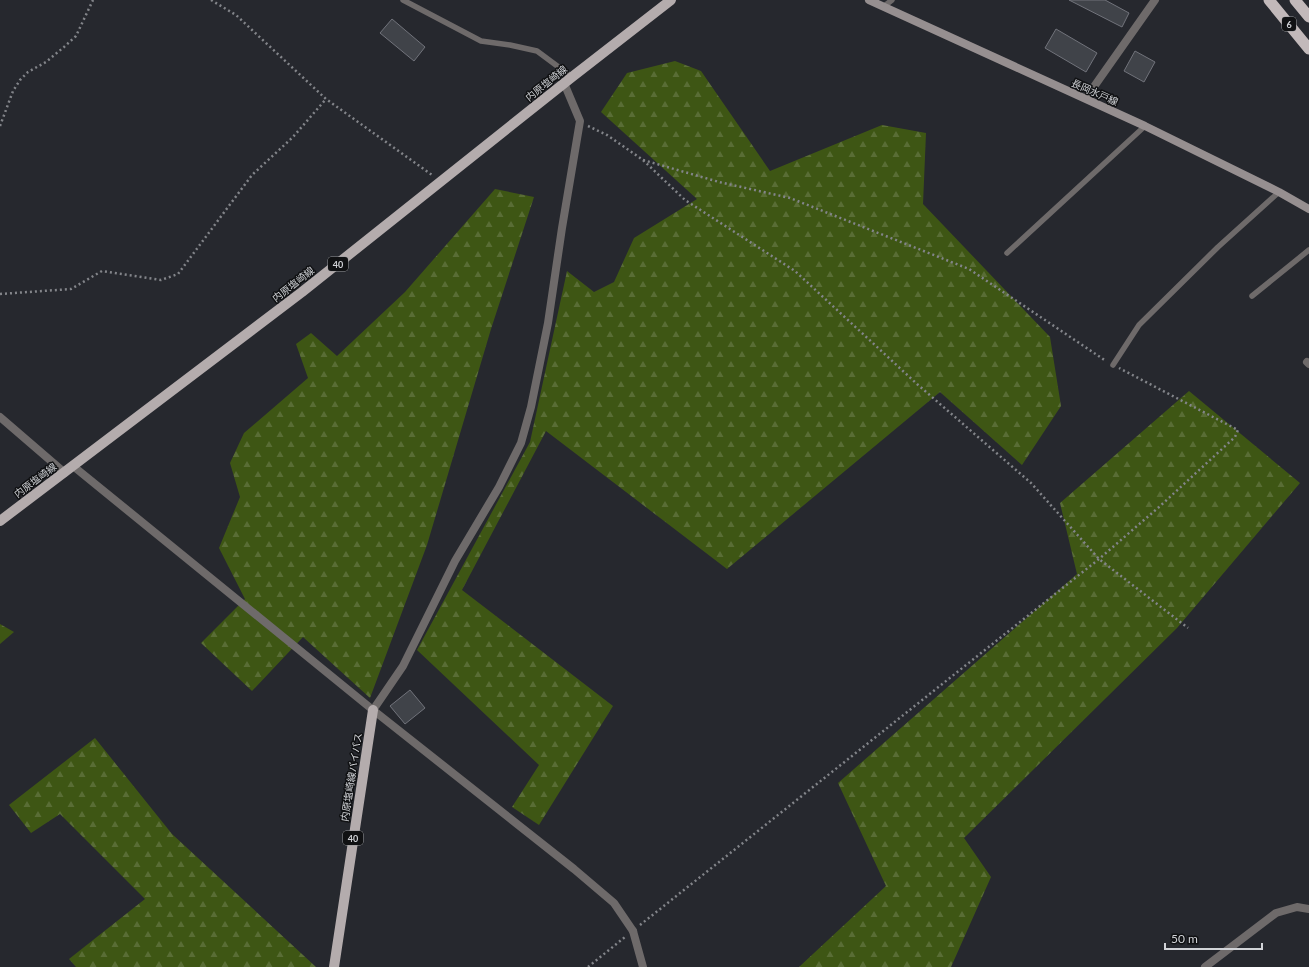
<svg xmlns="http://www.w3.org/2000/svg" width="1309" height="967" viewBox="0 0 1309 967" font-family="Lato,'Noto Sans JP',sans-serif">
	<style>
		.forest { fill: url(#forest-firs) }
		.building { fill: #404349; stroke: #71737b }
		.lines { fill: none; stroke-linecap: round; stroke-linejoin: round }
		.path { stroke: #83858a; stroke-width: 2.5; stroke-dasharray: 2 3; stroke-linecap: butt }
		.service { stroke: #6e6a6a; stroke-width: 5.5 }
		.minor { stroke: #6e6a6a; stroke-width: 8 }
		.tertiary { stroke: #6e6a6a; stroke-width: 8 }
		.secondary { stroke: #968f90; stroke-width: 8 }
		.primary { stroke: #b4acad; stroke-width: 10 }
		.trunk { stroke: #c2b9ba; stroke-width: 11 }
		.labels { text-anchor: middle; dominant-baseline: central; stroke-width: 3; stroke-linejoin: round; paint-order: stroke }
		.shield { fill: #101113; stroke: #97999c; stroke-width: 1 }
		.shield-label { font-size: 9px; font-weight: bold; fill: #d1d3d7 }
		.street-label { font-size: 10px; fill: #d1d3d7; stroke: #101113 }
	</style>
	<defs>
		<pattern id="forest-firs" width="22" height="20" patternUnits="userSpaceOnUse"><rect width="22" height="20" fill="#3e5614"/><path d="M5 1l3.5 6h-7zM16 11l3.5 6h-7z" fill="#596d35"/></pattern>
	</defs>
	<rect width="100%" height="100%" fill="#26282e"/>
	<g class="forest">
		<path d="M 675,61 L 701,71 L 770,171 L 882,125 L 926,133 L 923,204 L 1050,337 L 1061,406 L 1022,465 L 940,392 L 727,569 L 546,431 L 462,590 L 613,706 L 539,825 L 512,807 L 539,765 L 417,650 L 530,442 L 567,271 L 594,292 L 614,282 L 634,238 L 697,199 L 601,112 L 627,73 Z"/>
		<path d="M 495,189 L 534,197 L 491,329 L 427,545 L 370,698 L 303,637 L 252,691 L 201,643 L 245,599 L 219,548 L 240,497 L 230,463 L 244,433 L 308,378 L 296,344 L 311,333 L 337,356 L 405,292 Z"/>
		<path d="M 1189,391 L 1300,483 L 1177,628 L 964,838 L 991,877 L 951,967 L 799,967 L 886,886 L 838,783 L 1077,574 L 1060,503 Z"/>
		<path d="M 0,624 L 14,632 L 0,644 Z"/>
		<path d="M 95,738 L 172,834 L 316,967 L 76,967 L 69,959 L 145,899 L 60,814 L 31,833 L 9,805 Z"/>
	</g>
	<g class="building">
		<path d="M 1069,0 L 1105,0 L 1129,13 L 1122,27 Z"/>
		<path d="M 392,19 L 425,47 L 414,61 L 380,33 Z"/>
		<path d="M 1056,29 L 1097,53 L 1086,72 L 1045,48 Z"/>
		<path d="M 1135,51 L 1155,62 L 1144,82 L 1124,71 Z"/>
		<path d="M 410,690 L 425,708 L 405,724 L 390,706 Z"/>
	</g>
	<g class="lines">
		<g class="path">
			<path d="M 211,0 L 236,15 L 326,99 L 432,175"/>
			<path d="M 0,126 L 13,91 L 20,80 L 28,72 L 46,62 L 64,47 L 76,36 L 93,0"/>
			<path d="M 588,126 L 607,135 L 643,160 L 685,200 L 795,271 L 917,384 L 1031,483 L 1099,559 L 1188,628"/>
			<path d="M 643,160 L 719,182 L 790,198 L 969,269 L 1106,361"/>
			<path d="M 0,294 L 71,289 L 102,271 L 161,280 L 178,274 L 252,175 L 293,137 L 326,99"/>
			<path d="M 640,925 L 1099,559 L 1159,507 L 1235,437 L 1238,430 L 1119,368"/>
			<path d="M 588,967 L 625,937"/>
		</g>
		<g class="service">
			<path d="M 403,0 L 481,41 L 510,45 L 537,51 L 572,77"/>
			<path d="M 883,7 L 892,0"/>
			<path d="M 1007,253 L 1145,126"/>
			<path d="M 1252,296 L 1309,250"/>
			<path d="M 1113,365 L 1139,325 L 1218,247 L 1279,192"/>
		</g>
		<g class="minor">
			<path d="M 1086,98 L 1155,0"/>
			<path d="M 1307,362 L 1309,364"/>
			<path d="M 0,417 L 65,473"/>
			<path d="M 73,466 L 373,710 L 574,869 L 614,903 L 633,931"/>
			<path d="M 373,710 L 403,666 L 455,561 L 499,487 L 521,443 L 531,407 L 548,323 L 562,228 L 580,121 L 564,83"/>
			<path d="M 1205,967 L 1276,913 L 1297,907 L 1309,909"/>
		</g>
		<path class="tertiary" d="M 633,931 L 643,967"/>
		<path class="secondary" d="M 869,0 L 1145,126 L 1279,192 L 1309,209"/>
		<g class="primary">
			<path d="M 0,521 L 302,292 L 572,77 L 671,0"/>
			<path d="M 334,967 L 373,710"/>
		</g>
		<g class="trunk">
			<path d="M 1269,0 L 1309,49"/>
			<path d="M 1295,0 L 1309,17"/>
		</g>
	</g>
	<g class="labels">
		<g class="shield">
			<rect x="1282" y="17" width="14" height="14" rx="3"/>
			<rect x="328" y="257" width="20" height="14" rx="3"/>
			<rect x="343" y="831" width="20" height="14" rx="3"/>
		</g>
		<g class="shield-label">
			<text x="1289" y="24">6</text>
			<text x="338" y="264">40</text>
			<text x="353" y="838">40</text>
		</g>
		<g class="street-label">
			<text transform="translate(546 83) rotate(-39)">内原塩崎線</text>
			<text transform="translate(1095 92) rotate(24)">長岡水戸線</text>
			<text transform="translate(293 284) rotate(-38)">内原塩崎線</text>
			<text transform="translate(35 480) rotate(-37)">内原塩崎線</text>
			<text transform="translate(351 777) rotate(-81)">内原塩崎線バイパス</text>
		</g>
	</g>
	<path d="M1165 943v6h97v-6" fill="none" stroke="#d1d3d7" stroke-width="2"/>
	<text x="1171" y="943" font-size="12" fill="#d1d3d7" stroke="#101113" stroke-width="3" paint-order="stroke">50 m</text>
</svg>
